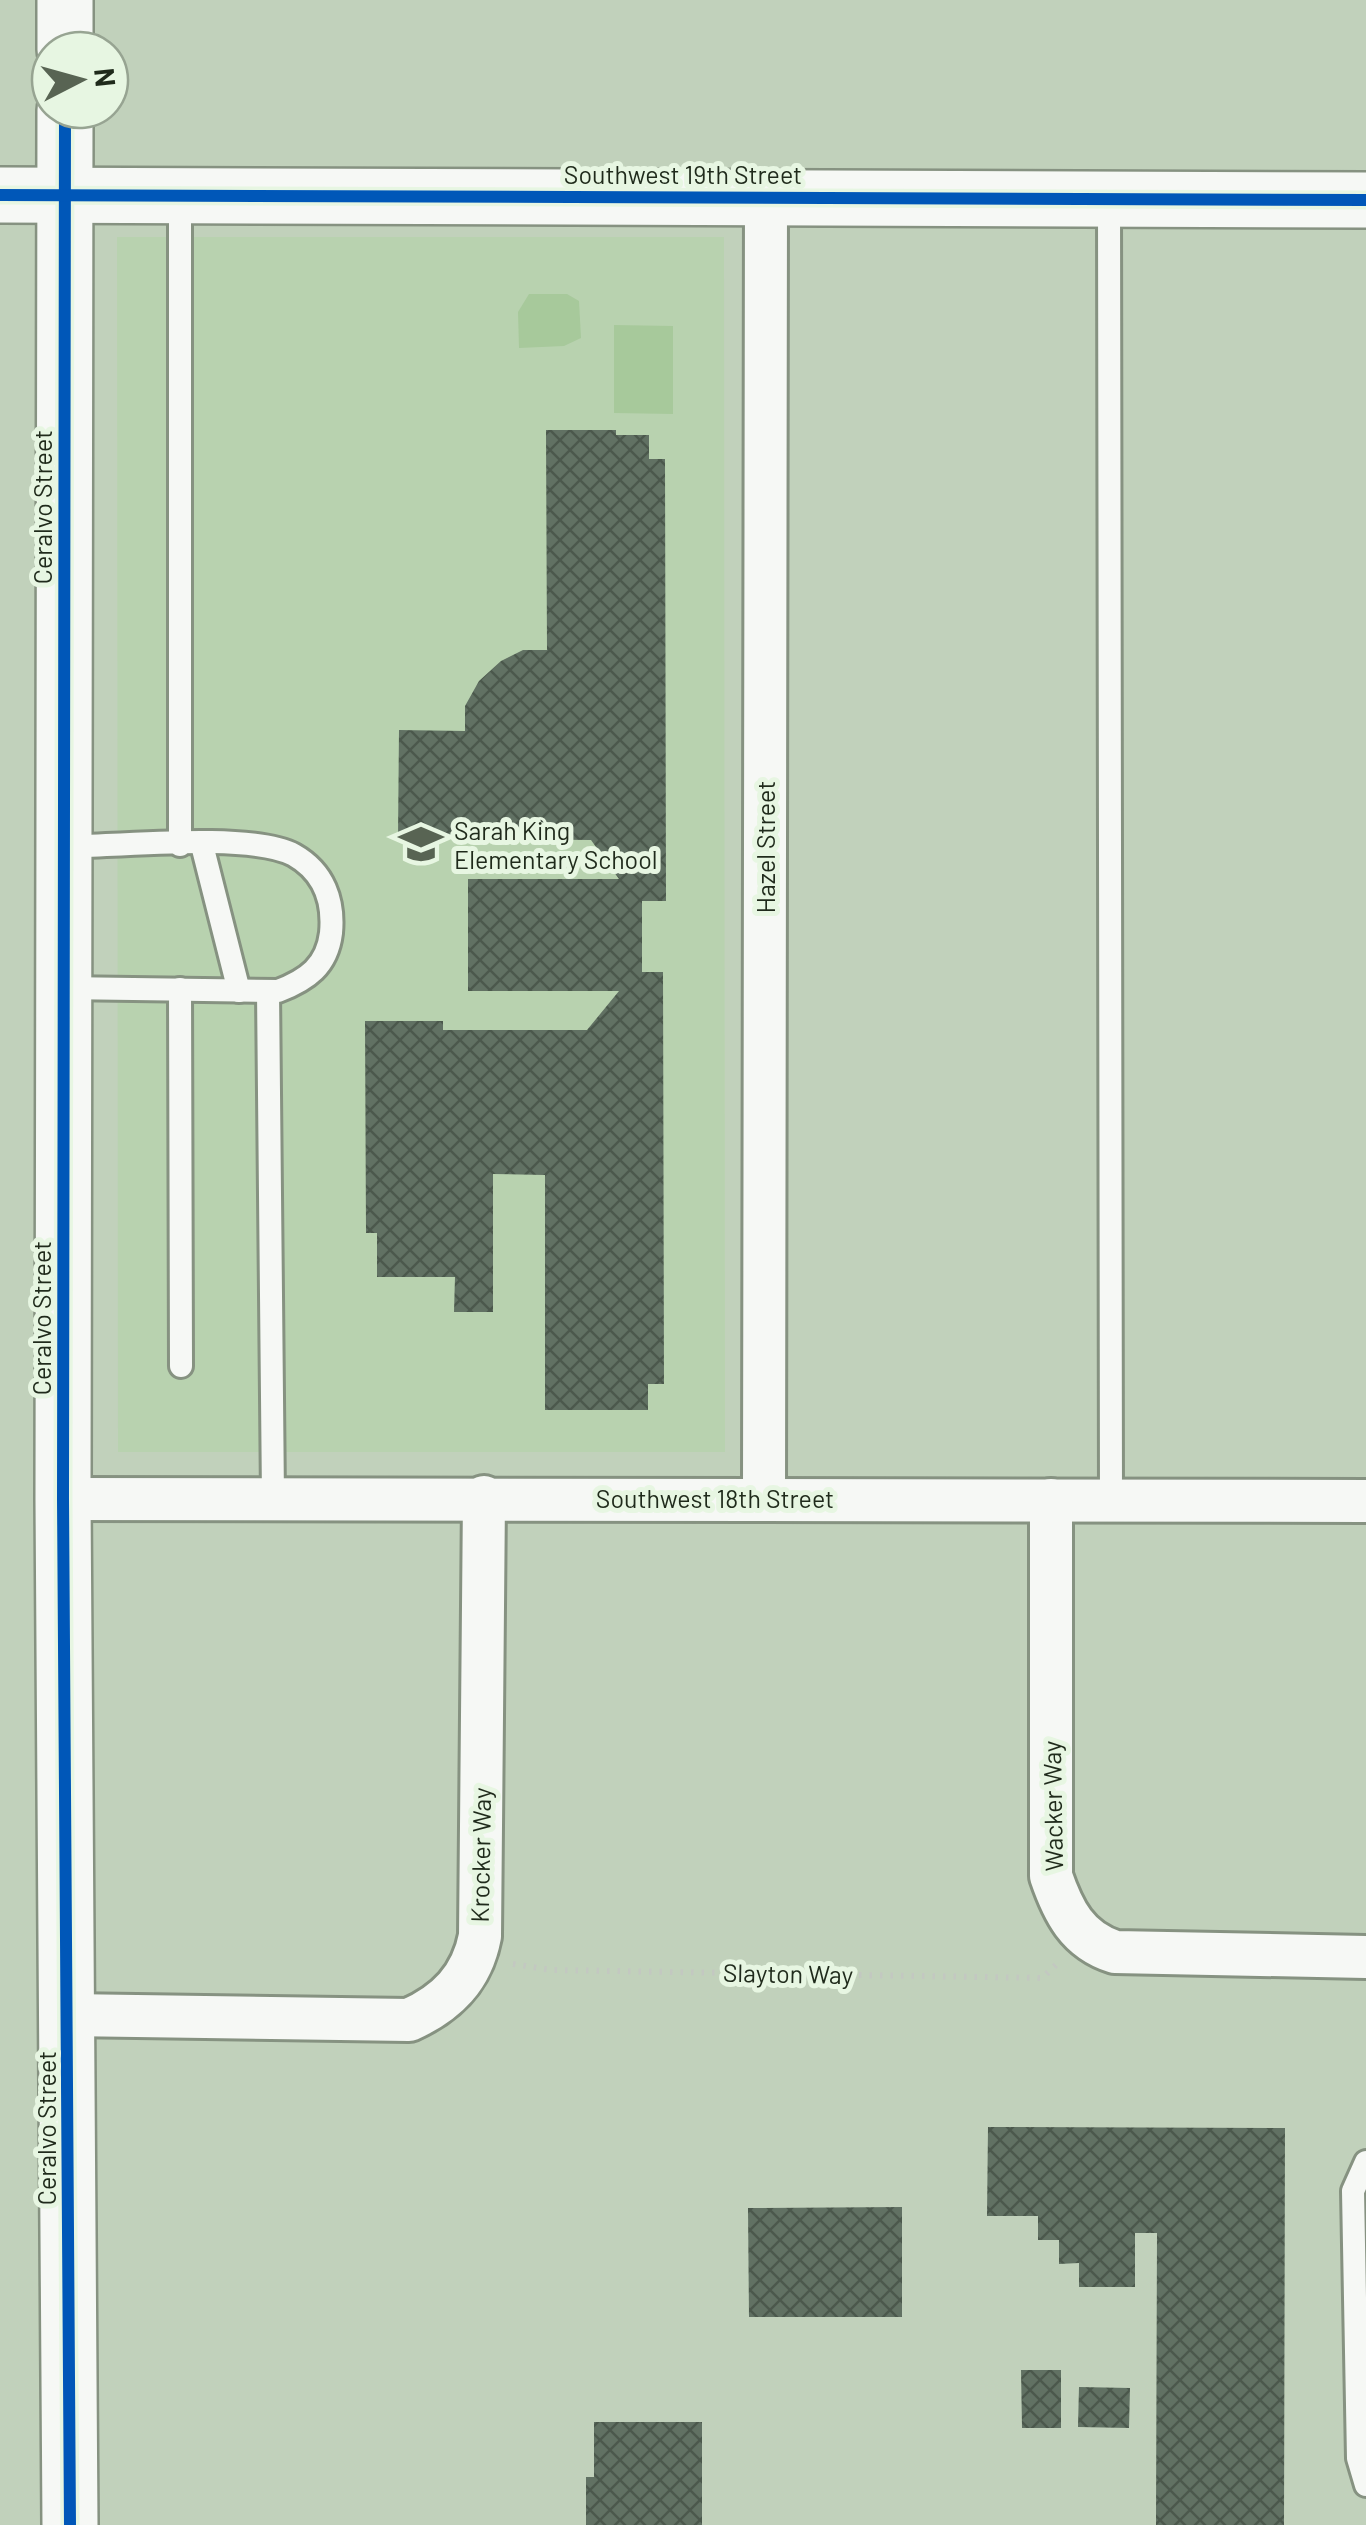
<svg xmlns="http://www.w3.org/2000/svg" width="1366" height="2525" viewBox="0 0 1366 2525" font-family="Barlow,sans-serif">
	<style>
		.built { fill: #b8d2af }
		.park { fill: #a7c99b }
		.building { fill: url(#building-cross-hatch) }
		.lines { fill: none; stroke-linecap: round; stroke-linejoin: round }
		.service-casing { stroke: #869281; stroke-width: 28 }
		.minor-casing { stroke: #869281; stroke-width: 48 }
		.tertiary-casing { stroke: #869281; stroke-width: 60 }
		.path { stroke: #c3c8c1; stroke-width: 6; stroke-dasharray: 2.5 8; stroke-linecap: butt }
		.service { stroke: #f6f8f5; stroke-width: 22 }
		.minor { stroke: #f6f8f5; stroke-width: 42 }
		.tertiary { stroke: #f6f8f5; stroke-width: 55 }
		.cycleway-casing { stroke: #e7f6e2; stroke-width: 19 }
		.cycleway { stroke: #0057b8; stroke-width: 12 }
		.labels { text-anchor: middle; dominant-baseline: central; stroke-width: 10; stroke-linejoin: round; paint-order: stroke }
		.street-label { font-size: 25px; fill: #1f2a1b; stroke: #e7f6e2 }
		.poi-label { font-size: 25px; fill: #1f2a1b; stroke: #e7f6e2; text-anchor: start }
	</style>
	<defs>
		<pattern id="building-cross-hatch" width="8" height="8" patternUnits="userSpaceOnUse" patternTransform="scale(2.5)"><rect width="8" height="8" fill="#617163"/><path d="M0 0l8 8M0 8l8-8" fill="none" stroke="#4b584c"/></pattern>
	</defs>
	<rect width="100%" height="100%" fill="#c1d1bb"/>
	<path class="built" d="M 117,237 L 724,237 L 725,1452 L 118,1452 Z"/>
	<g class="park">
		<path d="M 529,294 L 567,294 L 579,301 L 581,338 L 564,346 L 519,348 L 518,312 Z"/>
		<path d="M 614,325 L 673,326 L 673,414 L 614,413 Z"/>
	</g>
	<g class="building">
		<path d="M 546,430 L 616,430 L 616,435 L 649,435 L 649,459 L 665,459 L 666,901 L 642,901 L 642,972 L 663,972 L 664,1384 L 648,1384 L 648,1410 L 545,1410 L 545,1175 L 493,1174 L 493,1312 L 454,1312 L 455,1277 L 377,1277 L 377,1233 L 366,1233 L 365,1021 L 443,1021 L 443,1030 L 587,1030 L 619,991 L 468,991 L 468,879 L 619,879 L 591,840 L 398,838 L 399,730 L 465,731 L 465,706 L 479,681 L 501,661 L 523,650 L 547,650 Z"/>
		<path d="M 988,2127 L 1285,2128 L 1284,2525 L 1156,2525 L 1157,2233 L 1135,2233 L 1135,2287 L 1079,2287 L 1079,2263 L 1059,2264 L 1059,2240 L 1038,2240 L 1038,2216 L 987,2216 Z"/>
		<path d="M 902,2207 L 902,2317 L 749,2317 L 748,2208 Z"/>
		<path d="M 1021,2370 L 1061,2370 L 1061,2428 L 1022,2428 Z"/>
		<path d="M 1079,2387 L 1130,2388 L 1129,2428 L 1078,2427 Z"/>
		<path d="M 594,2422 L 702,2422 L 702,2525 L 586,2525 L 586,2477 L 594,2477 Z"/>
	</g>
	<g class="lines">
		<g class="service-casing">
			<g id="service">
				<path d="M 1109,200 L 1111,1500"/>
				<path d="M 180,845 L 180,196"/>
				<path d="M 202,845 L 239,991"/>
				<path d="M 63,988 L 278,991 C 307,980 327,966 331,933 C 334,901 324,872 294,855 C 252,832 116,846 63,847"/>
				<path d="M 180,989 L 181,1366"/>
				<path d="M 268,991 L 273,1498"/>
				<path d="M 1366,2162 L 1353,2191 L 1358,2458 L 1366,2485"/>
			</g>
		</g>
		<g class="minor-casing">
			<g id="minor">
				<path d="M 764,1498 L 766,197"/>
				<path d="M 63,1499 L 1366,1501"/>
				<path d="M 1051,1500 L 1051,1876 C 1063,1911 1077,1940 1115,1952 L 1366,1957"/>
				<path d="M 68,2015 L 409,2020 C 447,2003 472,1978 480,1936 L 484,1497"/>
			</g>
		</g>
		<g class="tertiary-casing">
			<g id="tertiary">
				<path d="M 65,0 L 65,50"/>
				<path d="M 65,110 L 63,1499 L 70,2525"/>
				<path d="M 0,195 L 1366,200"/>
			</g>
		</g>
		<path class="path" d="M 513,1964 L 551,1970 L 1042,1978 L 1059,1962"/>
		<use href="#service" class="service"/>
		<use href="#minor" class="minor"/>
		<use href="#tertiary" class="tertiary"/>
		<g class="cycleway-casing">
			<g id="cycleway">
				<path d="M 65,110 L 63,1499 L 70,2525"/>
				<path d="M 0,195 L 1366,200"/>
			</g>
		</g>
		<use href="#cycleway" class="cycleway"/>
	</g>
	<defs>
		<g id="school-bare" transform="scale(3.45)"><path d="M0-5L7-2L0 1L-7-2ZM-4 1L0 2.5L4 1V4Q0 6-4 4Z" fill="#586453" stroke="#e7f6e2" stroke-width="2.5" paint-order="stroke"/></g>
	</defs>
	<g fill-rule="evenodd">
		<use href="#school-bare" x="421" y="844"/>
	</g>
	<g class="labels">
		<g class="street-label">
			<text x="683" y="174">Southwest 19th Street</text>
			<text transform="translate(42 507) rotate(-90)">Ceralvo Street</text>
			<text transform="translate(765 847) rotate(-90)">Hazel Street</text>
			<text transform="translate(41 1318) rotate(-90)">Ceralvo Street</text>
			<text x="715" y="1498">Southwest 18th Street</text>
			<text transform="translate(1052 1806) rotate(-91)">Wacker Way</text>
			<text transform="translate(480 1855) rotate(-89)">Krocker Way</text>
			<text transform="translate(788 1973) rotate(1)">Slayton Way</text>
			<text transform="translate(46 2128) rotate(-90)">Ceralvo Street</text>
		</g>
		<g class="poi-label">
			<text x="454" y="830">Sarah King<tspan x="454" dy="29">Elementary School</tspan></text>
		</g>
	</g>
	<g transform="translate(80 80) rotate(84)"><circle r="48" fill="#e7f6e2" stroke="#97a492" stroke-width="2.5"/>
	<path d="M0-8L18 38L0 25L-18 38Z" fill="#586453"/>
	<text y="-15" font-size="28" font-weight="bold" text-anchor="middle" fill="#1f2a1b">N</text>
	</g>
</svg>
